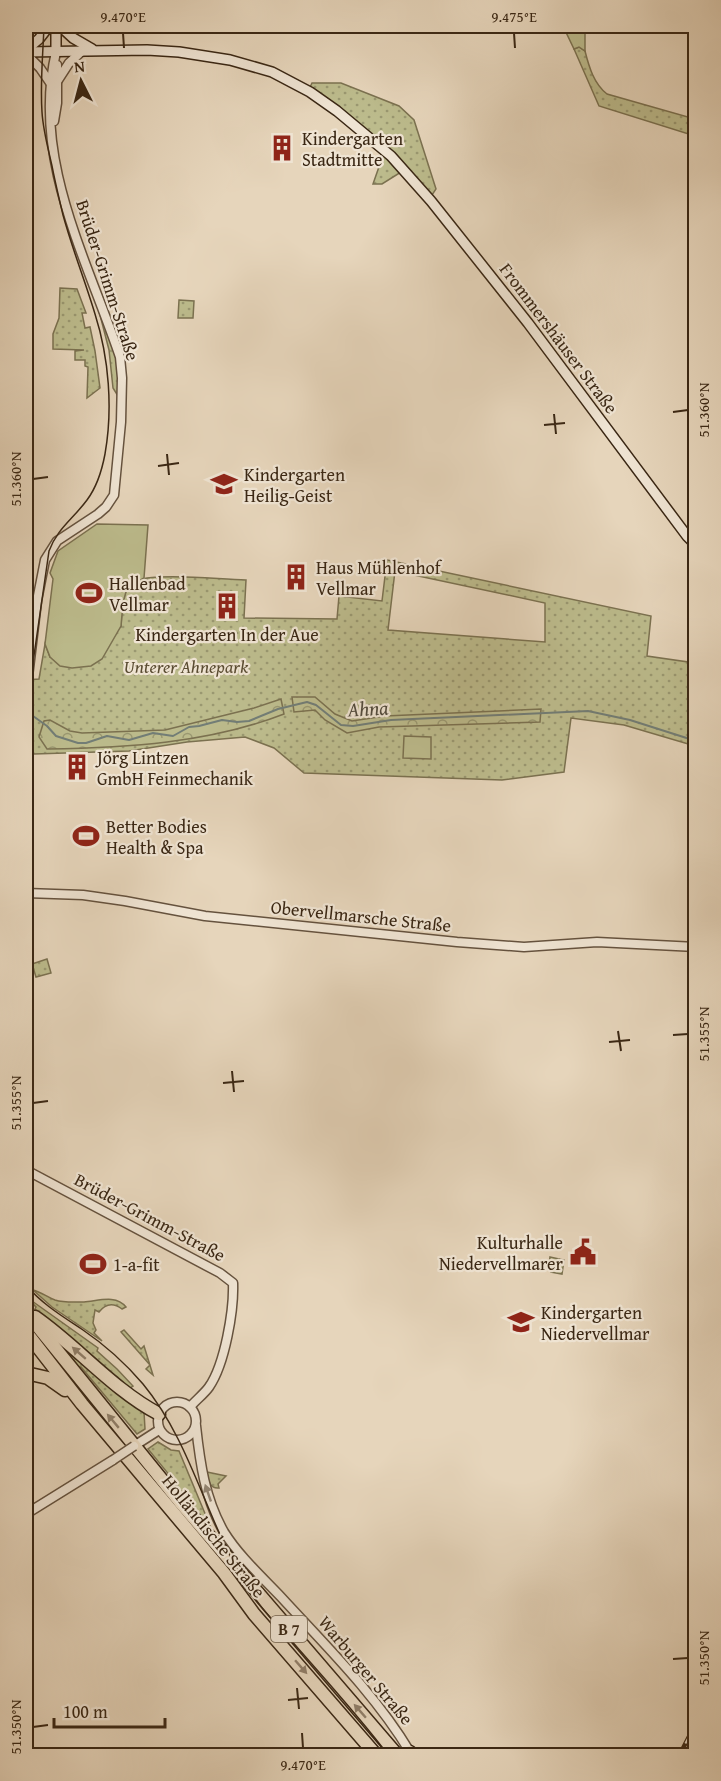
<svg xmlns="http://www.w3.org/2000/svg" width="721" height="1781" viewBox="0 0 721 1781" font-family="'Gentium Book Plus',serif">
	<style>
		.grass { fill: url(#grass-dots); stroke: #7b7150; stroke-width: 1.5; fill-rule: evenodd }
		.forest { fill: url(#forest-crowns); stroke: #7b7150; stroke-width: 1.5 }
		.garden { fill: #bcbb8c; stroke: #7b7150; stroke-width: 1.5 }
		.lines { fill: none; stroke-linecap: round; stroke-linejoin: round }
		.stream { stroke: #727d76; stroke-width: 2 }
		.tertiary-casing { stroke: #65523e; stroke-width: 11 }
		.secondary-casing { stroke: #3a2714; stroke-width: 12 }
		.trunk-casing { stroke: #3a2714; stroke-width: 15 }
		.tertiary { stroke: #efe4d3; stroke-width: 8 }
		.secondary { stroke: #efe4d3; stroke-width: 9 }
		.trunk { stroke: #e6d5bb; stroke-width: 12 }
		.tram { stroke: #3a2714; stroke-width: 1.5 }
		.rail-casing { stroke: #3a2714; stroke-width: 4.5 }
		.rail { stroke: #efe4d3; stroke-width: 2; stroke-dasharray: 7; stroke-linecap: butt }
		.tertiary-bridge-casing { stroke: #65523e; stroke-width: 11; stroke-linecap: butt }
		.tertiary-bridge { stroke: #efe4d3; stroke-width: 8 }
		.oneway { fill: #907e68 }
		.oneway2 { fill: #948674 }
		.ticks { fill: none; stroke: #3a2714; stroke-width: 2 }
		.labels { text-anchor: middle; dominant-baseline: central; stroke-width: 4.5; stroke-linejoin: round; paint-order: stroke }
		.shield { fill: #efe4d3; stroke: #70604d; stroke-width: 1.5 }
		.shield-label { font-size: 16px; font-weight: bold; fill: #3a2714 }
		.poi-label { font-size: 18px; fill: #3a2714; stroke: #efe4d3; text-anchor: start }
		.street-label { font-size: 18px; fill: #3a2714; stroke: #efe4d3 }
		.park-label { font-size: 18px; font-style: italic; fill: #5a4c32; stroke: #efe4d3 }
		.water-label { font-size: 20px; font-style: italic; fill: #524b3d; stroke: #efe4d3 }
		.neatline { fill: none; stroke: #3a2714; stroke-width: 2 }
		.ticks-label { font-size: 15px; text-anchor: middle; fill: #3a2714 }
	</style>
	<defs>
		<pattern id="grass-dots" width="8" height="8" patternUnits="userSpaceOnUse" patternTransform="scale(1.5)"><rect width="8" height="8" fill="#bcbb8c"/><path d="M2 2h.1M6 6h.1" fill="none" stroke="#9a9871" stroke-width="1.8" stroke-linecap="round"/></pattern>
		<pattern id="forest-crowns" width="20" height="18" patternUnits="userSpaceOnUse" patternTransform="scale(1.5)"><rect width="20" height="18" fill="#bcbb8c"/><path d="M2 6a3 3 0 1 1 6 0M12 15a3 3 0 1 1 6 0" fill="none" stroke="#9a9871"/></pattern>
	</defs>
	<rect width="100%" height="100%" fill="#e6d5bb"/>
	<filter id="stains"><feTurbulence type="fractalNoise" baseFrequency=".00333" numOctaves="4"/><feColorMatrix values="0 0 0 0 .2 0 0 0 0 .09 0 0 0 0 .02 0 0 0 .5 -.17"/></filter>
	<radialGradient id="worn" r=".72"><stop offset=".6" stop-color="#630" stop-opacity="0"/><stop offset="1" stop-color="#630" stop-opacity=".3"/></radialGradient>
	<g class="grass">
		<path d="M 579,47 L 585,51 C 589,67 594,84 607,94 L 695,119 L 695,136 L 599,106 L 574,49 Z"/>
		<path d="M 312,83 L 341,83 L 399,106 L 414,120 L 436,189 L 428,201 L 401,172 L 382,184 L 373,184 L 381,161 L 381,151 L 307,94 Z"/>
		<path d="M 60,288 L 77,289 L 86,313 L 82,313 L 85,328 L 90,327 L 95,351 L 100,388 L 87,398 L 88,367 L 85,366 L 85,360 L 75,360 L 75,351 L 84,350 L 53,349 L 53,334 L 59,318 Z"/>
		<path d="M 179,300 L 194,301 L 193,318 L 178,318 Z"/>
		<path d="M 99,311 C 112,330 121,372 118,396 L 113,388 L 109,350 Z"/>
		<path d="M 387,560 L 651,616 L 647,656 L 688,662 L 689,731 L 695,732 L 695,746 L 624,725 L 571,718 L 564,772 L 502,780 L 304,773 L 274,748 L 245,737 L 187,742 L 129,751 L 34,754 L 26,742 L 26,680 L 39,679 L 45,644 L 50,657 L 121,627 C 122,615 121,600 127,589 C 130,583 140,579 147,578 C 176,574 216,579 246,580 L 244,618 L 337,619 L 339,596 L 382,601 ZM 395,571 L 545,603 L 545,642 L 388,630 Z"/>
		<path d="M 47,959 L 51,973 L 36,977 L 32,964 Z"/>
		<path d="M 550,1257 L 564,1260 L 562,1274 L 551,1272 L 549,1264 Z"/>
		<path d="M 33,1290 C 41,1292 47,1297 55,1300 C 64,1303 75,1302 84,1302 C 98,1301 116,1294 126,1307 L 122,1309 C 114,1303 106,1303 99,1312 L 95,1310 L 93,1323 L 96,1330 L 94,1333 L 102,1341 L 52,1307 Z"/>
		<path d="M 32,1301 L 98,1348 L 97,1351 L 117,1369 L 133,1386 L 127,1390 L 49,1322 L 35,1309 L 36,1307 L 31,1302 Z"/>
		<path d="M 124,1330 L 141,1349 L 144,1346 L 153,1375 L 146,1369 L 150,1365 L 121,1332 Z"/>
		<path d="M 58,1338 L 144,1412 L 145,1429 L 137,1434 L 81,1367 L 77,1367 L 55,1340 Z"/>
		<path d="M 158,1442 L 171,1450 L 179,1451 L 211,1528 L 172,1480 L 171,1477 L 148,1449 Z"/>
		<path d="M 207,1472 L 226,1476 L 218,1484 L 219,1488 C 209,1489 208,1479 207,1472 Z"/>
	</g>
	<g class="forest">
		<path d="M 292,697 L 315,697 L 335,714 L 352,721 L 385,716 L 541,709 L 540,722 L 379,727 L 347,733 L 325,720 L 315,710 L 294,712 Z"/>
		<path d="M 281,699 L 284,714 C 209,743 126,748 47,749 L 39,737 L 44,721 L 50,720 L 70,731 L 82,733 L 165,730 L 254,708 Z"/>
	</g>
	<g class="garden">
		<path d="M 563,26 L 585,26 L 585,51 L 579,47 L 574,49 Z"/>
		<path d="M 97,524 L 148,525 L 144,578 L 127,588 L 123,603 L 121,626 L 102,659 L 91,666 L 72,668 L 60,666 L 50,657 L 45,644 L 53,579 L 50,573 L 58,551 Z"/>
		<path d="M 404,736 L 431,737 L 431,759 L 403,758 Z"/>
	</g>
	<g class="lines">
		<path class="stream" d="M 26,713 L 33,716 L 47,726 L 56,736 L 78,743 L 86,743 L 107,736 L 129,740 L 153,733 L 173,736 L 189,727 L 199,726 L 222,720 L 237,722 L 249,721 L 278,709 L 307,702 L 316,705 L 341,725 L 353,726 L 391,720 L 588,711 L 630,720 L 696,741"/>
		<g class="tertiary-casing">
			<g id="tertiary">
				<path d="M 26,54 L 40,68 L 51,84"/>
				<path d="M 58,80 L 69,63 L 82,51"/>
				<path d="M 54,121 L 57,103 L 57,65"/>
				<path d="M 26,693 L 37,601 L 45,560 L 57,541 L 98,514 L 106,507 L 114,495 L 121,422 L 122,378 L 120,357 C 87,259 31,158 56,52"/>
				<path d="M 26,893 L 83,895 L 125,901 L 205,916 L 457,942 L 524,947 L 597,942 L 696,947"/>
				<path d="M 26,1170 L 220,1273 L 233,1283 C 234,1310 225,1364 209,1387 C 204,1394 196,1400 190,1407"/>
				<circle cx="177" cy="1421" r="19"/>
				<path d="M 196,1426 C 200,1463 205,1499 224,1532 C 239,1556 262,1577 281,1597 C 327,1647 375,1694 410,1752"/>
				<path d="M 134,1446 L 159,1430"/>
				<path d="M 26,1514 L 113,1460"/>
			</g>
		</g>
		<g class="secondary-casing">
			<g id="secondary">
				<path d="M 60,26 L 73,38 L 92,49"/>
				<path d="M 26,50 L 39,39 L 49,26"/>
				<path d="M 26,52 L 147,50 L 179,52 L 230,60 L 272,72 L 310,92 L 337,111 L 391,156 L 431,201 L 528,323 L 687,536 L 696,545"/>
				<path d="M 56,52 L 56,26"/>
			</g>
		</g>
		<g class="trunk-casing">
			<g id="trunk">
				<path d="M 26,1312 L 180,1502 L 398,1756"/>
				<path d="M 35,1317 C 78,1347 112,1389 159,1414"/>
				<path d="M 26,1332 L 82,1404 L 224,1573 L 254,1614 L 377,1756"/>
				<path d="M 26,1373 L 48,1378 L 65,1390"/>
				<path d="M 410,1752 L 412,1756"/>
			</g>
		</g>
		<use href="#tertiary" class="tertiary"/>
		<use href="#secondary" class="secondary"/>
		<use href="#trunk" class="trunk"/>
		<g class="tram">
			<path d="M 26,711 L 49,551 C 57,529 73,519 87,500 C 96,488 102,470 105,454 C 113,409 109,358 95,314 C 85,281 72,248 63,215 C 59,198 55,182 52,166 C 48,148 43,130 42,112 C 40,83 43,54 44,26"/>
			<path d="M 26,1285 C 42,1304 62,1316 83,1330 C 105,1345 126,1364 143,1384 C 195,1447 208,1531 254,1597 C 264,1612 277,1625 289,1638 C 323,1677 358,1715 389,1756"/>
		</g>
		<g class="rail-casing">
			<g id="rail">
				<path d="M 26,1746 L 31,1756"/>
				<path d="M 679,1756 L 696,1723"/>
			</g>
		</g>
		<use href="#rail" class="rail"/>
		<g class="tertiary-bridge-casing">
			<path id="tertiary-bridge" d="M 113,1460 L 134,1446"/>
		</g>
		<use href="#tertiary-bridge" class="tertiary-bridge"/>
	</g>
	<defs><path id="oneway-solid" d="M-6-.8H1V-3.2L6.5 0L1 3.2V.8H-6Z" transform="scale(1.5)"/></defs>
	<g class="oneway">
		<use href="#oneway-solid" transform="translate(79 1353) rotate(-139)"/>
		<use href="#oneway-solid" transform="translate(113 1421) rotate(-130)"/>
		<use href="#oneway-solid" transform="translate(301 1667) rotate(49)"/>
		<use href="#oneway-solid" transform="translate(360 1711) rotate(-131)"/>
	</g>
	<use class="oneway2" href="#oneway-solid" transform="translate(208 1493) rotate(-109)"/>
	<path class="ticks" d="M 123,33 L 124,48M 514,33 L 515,48M 673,412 L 688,410M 554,414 L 556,434M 544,425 L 565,423M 167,454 L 169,475M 158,466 L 179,463M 33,479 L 48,477M 618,1031 L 621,1051M 673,1035 L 688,1034M 609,1042 L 630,1040M 232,1071 L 234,1092M 223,1083 L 244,1081M 33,1103 L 48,1101M 673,1659 L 688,1658M 297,1688 L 299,1709M 288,1700 L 308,1698M 33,1727 L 48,1725M 302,1733 L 303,1748"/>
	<defs>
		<g id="building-bare" transform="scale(2.07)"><path d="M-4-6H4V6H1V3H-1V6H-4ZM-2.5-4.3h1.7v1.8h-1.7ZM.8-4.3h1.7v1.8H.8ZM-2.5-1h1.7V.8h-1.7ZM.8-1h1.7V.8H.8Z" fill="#8f2418" stroke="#efe4d3" stroke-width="2.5" paint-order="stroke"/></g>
		<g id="school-bare" transform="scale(2.07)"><path d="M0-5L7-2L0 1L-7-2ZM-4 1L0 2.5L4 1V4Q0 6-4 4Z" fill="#8f2418" stroke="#efe4d3" stroke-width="2.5" paint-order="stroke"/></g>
		<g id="stadium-bare" transform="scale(2.07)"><path d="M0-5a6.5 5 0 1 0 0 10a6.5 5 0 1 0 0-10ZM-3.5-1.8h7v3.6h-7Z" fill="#8f2418" stroke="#efe4d3" stroke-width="2.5" paint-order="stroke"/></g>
		<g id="civic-bare" transform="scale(2.07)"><path d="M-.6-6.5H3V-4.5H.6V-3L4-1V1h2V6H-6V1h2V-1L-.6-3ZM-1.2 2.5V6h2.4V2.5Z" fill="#8f2418" stroke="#efe4d3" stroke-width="2.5" paint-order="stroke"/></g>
	</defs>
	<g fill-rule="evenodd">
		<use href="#building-bare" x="282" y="148"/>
		<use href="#school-bare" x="224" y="484"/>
		<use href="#building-bare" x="296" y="577"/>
		<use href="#stadium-bare" x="89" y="593"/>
		<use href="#building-bare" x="227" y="606"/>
		<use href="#building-bare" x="77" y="767"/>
		<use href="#stadium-bare" x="86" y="836"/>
		<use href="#civic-bare" x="583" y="1252"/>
		<use href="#stadium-bare" x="93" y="1264"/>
		<use href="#school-bare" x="521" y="1322"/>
	</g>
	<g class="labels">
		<rect class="shield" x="271" y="1616" width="36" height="26" rx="4.5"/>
		<g class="shield-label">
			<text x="289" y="1629">B 7</text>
		</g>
		<g class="poi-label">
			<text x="302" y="138">Kindergarten<tspan x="302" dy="21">Stadtmitte</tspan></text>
			<text x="244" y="474">Kindergarten<tspan x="244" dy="21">Heilig-Geist</tspan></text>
			<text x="316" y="567">Haus Mühlenhof<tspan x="316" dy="21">Vellmar</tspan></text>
			<text x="109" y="583">Hallenbad<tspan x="109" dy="21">Vellmar</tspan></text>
			<text x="227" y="634" text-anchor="middle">Kindergarten In der Aue</text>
			<text x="97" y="757">Jörg Lintzen<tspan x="97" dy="21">GmbH Feinmechanik</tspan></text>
			<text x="106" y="826">Better Bodies<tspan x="106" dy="21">Health &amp; Spa</tspan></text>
			<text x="563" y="1242" text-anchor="end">Kulturhalle<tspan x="563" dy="21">Niedervellmarer</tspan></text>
			<text x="113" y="1264">1-a-fit</text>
			<text x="541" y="1312">Kindergarten<tspan x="541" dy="21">Niedervellmar</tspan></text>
		</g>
		<g class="street-label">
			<text transform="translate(108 280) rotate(72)">Brüder-Grimm-Straße</text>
			<text transform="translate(559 338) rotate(53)">Frommershäuser Straße</text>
			<text transform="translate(361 916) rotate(6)">Obervellmarsche Straße</text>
			<text transform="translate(150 1217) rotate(28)">Brüder-Grimm-Straße</text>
			<text transform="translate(214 1536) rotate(51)">Holländische Straße</text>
			<text transform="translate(366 1670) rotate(50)">Warburger Straße</text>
		</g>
		<g class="park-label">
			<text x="186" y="666">Unterer Ahnepark</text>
		</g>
		<g class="water-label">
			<text transform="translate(368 708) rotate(-3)">Ahna</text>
		</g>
	</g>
	<rect width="721" height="1781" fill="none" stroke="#e6d5bb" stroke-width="66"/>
	<g transform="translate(81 81) rotate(354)" stroke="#efe4d3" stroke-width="4.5" paint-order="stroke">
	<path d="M0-4.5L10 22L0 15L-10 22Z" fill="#3a2714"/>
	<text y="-9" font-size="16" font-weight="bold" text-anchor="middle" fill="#3a2714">N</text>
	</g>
	<path d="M54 1718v9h111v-9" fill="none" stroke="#3a2714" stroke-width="3"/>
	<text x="63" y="1718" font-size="18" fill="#3a2714" stroke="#efe4d3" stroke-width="4.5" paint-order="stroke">100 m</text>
	<rect x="33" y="33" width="655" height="1715" class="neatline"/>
	<g class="ticks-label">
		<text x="123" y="22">9.470°E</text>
		<text x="514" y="22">9.475°E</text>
		<text transform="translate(704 410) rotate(-90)" y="5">51.360°N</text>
		<text transform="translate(16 479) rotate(-90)" y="5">51.360°N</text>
		<text transform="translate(704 1034) rotate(-90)" y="5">51.355°N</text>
		<text transform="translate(16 1103) rotate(-90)" y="5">51.355°N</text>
		<text transform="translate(704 1658) rotate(-90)" y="5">51.350°N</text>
		<text transform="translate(16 1727) rotate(-90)" y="5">51.350°N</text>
		<text x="303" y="1770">9.470°E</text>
	</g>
	<rect width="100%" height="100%" filter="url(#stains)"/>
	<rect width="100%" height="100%" fill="url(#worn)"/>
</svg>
